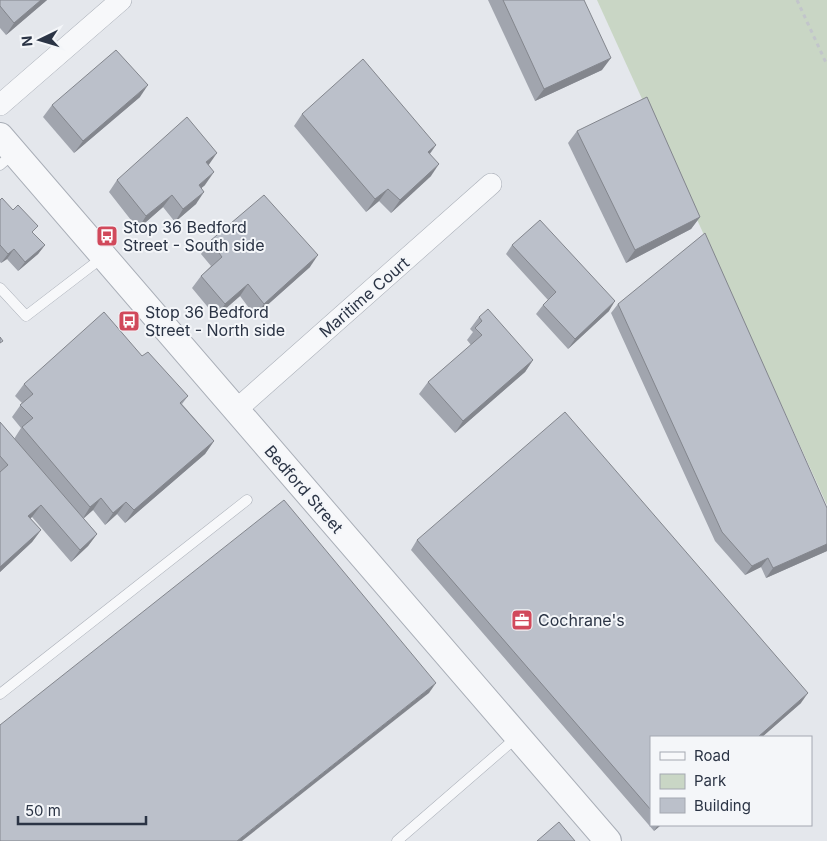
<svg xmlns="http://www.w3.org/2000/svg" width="827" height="841" viewBox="0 0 827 841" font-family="Inter,sans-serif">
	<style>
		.green { fill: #c9d6c5 }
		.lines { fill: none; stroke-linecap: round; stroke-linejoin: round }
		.service-casing { stroke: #a9aeb7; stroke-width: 11 }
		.minor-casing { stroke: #a9aeb7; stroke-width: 22 }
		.tertiary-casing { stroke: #a9aeb7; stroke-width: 28 }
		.path { stroke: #c2c5cb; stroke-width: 3; stroke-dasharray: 4 4; stroke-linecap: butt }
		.service { stroke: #f7f8fa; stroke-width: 10 }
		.minor { stroke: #f7f8fa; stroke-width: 21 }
		.tertiary { stroke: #f7f8fa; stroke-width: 26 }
		.wall { fill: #a1a5ae }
		.shaded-wall { fill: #83868d }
		.building { fill: #bbc0ca; stroke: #83868d }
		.labels { text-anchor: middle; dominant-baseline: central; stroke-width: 4; stroke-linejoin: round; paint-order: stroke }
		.poi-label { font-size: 16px; fill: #2b3445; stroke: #f4f6f9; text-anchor: start }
		.street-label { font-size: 16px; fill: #2b3445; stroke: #f4f6f9 }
	</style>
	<rect width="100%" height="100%" fill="#e4e7ec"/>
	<path class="green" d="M 597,0 L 827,0 L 827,505 Z"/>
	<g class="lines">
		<g class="service-casing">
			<g id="service">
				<path d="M 0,165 L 14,153"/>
				<path d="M 0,288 L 26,316 L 103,257"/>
				<path d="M 0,694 L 247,500"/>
				<path d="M 397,841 L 517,737"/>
			</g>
		</g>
		<g class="minor-casing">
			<g id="minor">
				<path d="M 0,105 L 121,0"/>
				<path d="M 236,410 L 491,184"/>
			</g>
		</g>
		<g class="tertiary-casing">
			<path id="tertiary" d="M 0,136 L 608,841"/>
		</g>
		<path class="path" d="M 797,0 L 827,65"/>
		<use href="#service" class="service"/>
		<use href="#minor" class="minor"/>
		<use href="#tertiary" class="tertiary"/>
	</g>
	<g class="wall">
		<path d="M 0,0 L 47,0 L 6,35 L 0,28 Z"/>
		<path d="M 488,0 L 584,0 L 602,70 L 535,101 Z"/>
		<path d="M 140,97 L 74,153 L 43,117 L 52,105 Z"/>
		<path d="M 302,114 L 436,145 L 430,154 L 431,176 L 391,213 L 379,201 L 366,212 L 294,126 Z"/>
		<path d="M 577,131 L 700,217 L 691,229 L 626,263 L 568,143 Z"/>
		<path d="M 117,180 L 205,185 L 201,188 L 196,204 L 175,222 L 163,207 L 138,229 L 109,192 Z"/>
		<path d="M 0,200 L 45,245 L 38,254 L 18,271 L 7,259 L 1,263 L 0,262 Z"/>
		<path d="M 210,241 L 310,267 L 255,316 L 240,296 L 216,317 L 192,288 L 201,276 L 211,266 L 201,254 Z"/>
		<path d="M 512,245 L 609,311 L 568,349 L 536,314 L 543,305 L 548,300 L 506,254 Z"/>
		<path d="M 618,304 L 827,508 L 827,551 L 766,578 L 761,567 L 745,575 L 715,541 L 611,313 Z"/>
		<path d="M 479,317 L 533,360 L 525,372 L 455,433 L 419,394 L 428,382 L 471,345 L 467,340 L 473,332 L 470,329 Z"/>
		<path d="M 142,356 L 188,396 L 182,404 L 214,441 L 205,454 L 125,523 L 117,514 L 105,525 L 93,510 L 83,518 L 97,534 L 88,546 L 71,562 L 32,517 L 30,518 L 41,530 L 32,542 L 0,572 L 0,422 L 14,439 L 21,428 L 12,417 L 22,403 L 15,396 L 24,384 Z"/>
		<path d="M 417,540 L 801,703 L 762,737 L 651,737 L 651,825 L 661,825 L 654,831 L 411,550 Z"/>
	</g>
	<g class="shaded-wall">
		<path d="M 41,0 L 47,0 L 6,35 L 14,23 Z"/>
		<path d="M 611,58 L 602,70 L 535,101 L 544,89 Z"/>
		<path d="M 148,85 L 140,97 L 74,153 L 83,141 Z"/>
		<path d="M 436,145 L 427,157 L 428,152 Z"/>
		<path d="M 217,153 L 208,166 L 206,162 Z"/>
		<path d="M 439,164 L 431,176 L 391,213 L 400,200 Z"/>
		<path d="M 214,172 L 205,185 L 190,198 L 199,185 Z"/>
		<path d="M 388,189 L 379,201 L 366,212 L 375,199 Z"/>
		<path d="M 204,192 L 196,204 L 175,222 L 183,209 Z"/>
		<path d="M 172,195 L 163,207 L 138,229 L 146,216 Z"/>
		<path d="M 700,217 L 691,229 L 626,263 L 635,250 Z"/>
		<path d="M 45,245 L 38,254 L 18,271 L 25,262 Z"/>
		<path d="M 14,249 L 7,259 L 1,263 L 8,254 Z"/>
		<path d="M 318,255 L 310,267 L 255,316 L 264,304 Z"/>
		<path d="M 248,284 L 240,296 L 216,317 L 225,304 Z"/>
		<path d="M 615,301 L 609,311 L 568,349 L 575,339 Z"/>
		<path d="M 533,360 L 525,372 L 455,433 L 463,421 Z"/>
		<path d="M 214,441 L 205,454 L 125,523 L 134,510 Z"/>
		<path d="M 101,498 L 93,510 L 82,520 L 90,507 Z"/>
		<path d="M 126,502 L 117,514 L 105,525 L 113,513 Z"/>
		<path d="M 41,505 L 32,517 L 20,528 L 28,516 Z"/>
		<path d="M 41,530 L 32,542 L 0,572 L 0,567 Z"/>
		<path d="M 97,534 L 88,546 L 71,562 L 80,550 Z"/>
		<path d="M 827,544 L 827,551 L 766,578 L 773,568 Z"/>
		<path d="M 768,558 L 761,567 L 745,575 L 752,566 Z"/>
		<path d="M 436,683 L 429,693 L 242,841 L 237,841 Z"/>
		<path d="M 808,693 L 801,703 L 762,737 L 758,737 Z"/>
		<path d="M 658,825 L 661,825 L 654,831 Z"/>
	</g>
	<g class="building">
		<path d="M 0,0 L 41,0 L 14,23 L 0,6 Z"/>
		<path d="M 503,0 L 584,0 L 611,58 L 544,89 Z"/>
		<path d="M 116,50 L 148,85 L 83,141 L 52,105 Z"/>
		<path d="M 363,59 L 436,145 L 428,152 L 439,164 L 400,200 L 388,189 L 375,199 L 302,114 Z"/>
		<path d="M 647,97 L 700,217 L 635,250 L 577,131 Z"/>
		<path d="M 187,117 L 217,153 L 206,162 L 214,172 L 199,185 L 204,192 L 183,209 L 172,195 L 146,216 L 117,180 Z"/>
		<path d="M 264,195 L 318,255 L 264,304 L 248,284 L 225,304 L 201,276 L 222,257 L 210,241 Z"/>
		<path d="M 2,198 L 13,210 L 18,205 L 38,226 L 32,232 L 45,245 L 25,262 L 14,249 L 8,254 L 0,245 L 0,200 Z"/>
		<path d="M 540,220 L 615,301 L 575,339 L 543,305 L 556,292 L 512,245 Z"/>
		<path d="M 705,233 L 827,508 L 827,544 L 773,568 L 768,558 L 752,566 L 722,532 L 618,304 Z"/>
		<path d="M 488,309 L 533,360 L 463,421 L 428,382 L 482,335 L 475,328 L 482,321 L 479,317 Z"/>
		<path d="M 104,312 L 142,356 L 148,352 L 188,396 L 180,403 L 214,441 L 134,510 L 126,502 L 113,513 L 101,498 L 90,507 L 22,427 L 33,418 L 20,405 L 33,394 L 24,384 Z"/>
		<path d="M 0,337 L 3,341 L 0,343 Z"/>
		<path d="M 565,412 L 808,693 L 758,737 L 651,737 L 651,810 L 417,540 Z"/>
		<path d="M 0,422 L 97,534 L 80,550 L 41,505 L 28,516 L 41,530 L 0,567 L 0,472 L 8,465 L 0,456 Z"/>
		<path d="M 284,500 L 436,683 L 237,841 L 0,841 L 0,725 Z"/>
		<path d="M 559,822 L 575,841 L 537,841 Z"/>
	</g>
	<defs>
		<g id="bus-square" transform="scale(1.125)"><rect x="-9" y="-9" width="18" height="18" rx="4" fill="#d1495b" stroke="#f4f6f9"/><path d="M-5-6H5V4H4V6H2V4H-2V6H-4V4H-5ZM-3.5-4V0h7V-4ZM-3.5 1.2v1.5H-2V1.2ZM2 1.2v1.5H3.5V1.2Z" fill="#fff"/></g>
		<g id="office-square" transform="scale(1.125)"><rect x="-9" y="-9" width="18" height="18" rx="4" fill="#d1495b" stroke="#f4f6f9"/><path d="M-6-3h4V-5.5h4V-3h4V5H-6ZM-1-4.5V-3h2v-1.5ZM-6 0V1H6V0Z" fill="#fff"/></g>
	</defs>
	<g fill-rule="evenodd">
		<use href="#bus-square" x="107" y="236"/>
		<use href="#bus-square" x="129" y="321"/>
		<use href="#office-square" x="522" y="620"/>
	</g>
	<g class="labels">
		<g class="poi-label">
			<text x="123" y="227">Stop 36 Bedford<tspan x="123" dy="18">Street - South side</tspan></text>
			<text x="145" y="312">Stop 36 Bedford<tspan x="145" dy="18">Street - North side</tspan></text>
			<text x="538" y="620">Cochrane's</text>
		</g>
		<g class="street-label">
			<text transform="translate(364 297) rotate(-41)">Maritime Court</text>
			<text transform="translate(304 489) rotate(49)">Bedford Street</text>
		</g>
	</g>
	<rect x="650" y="736" width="162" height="90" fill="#f4f6f9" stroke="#a4a8b1"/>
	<rect x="660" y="752" width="25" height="8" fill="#f7f8fa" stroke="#a4a8b1"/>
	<text x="694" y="761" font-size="15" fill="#2b3445">Road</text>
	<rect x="660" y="774" width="25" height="15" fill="#c9d6c5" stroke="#a4a8b1"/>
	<text x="694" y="786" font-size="15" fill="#2b3445">Park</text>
	<rect x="660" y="798" width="25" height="15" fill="#bbc0ca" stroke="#a4a8b1"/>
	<text x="694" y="811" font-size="15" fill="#2b3445">Building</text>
	<g transform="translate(40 40) rotate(265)" stroke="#f4f6f9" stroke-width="4" paint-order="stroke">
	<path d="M0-4L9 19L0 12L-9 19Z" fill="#2b3445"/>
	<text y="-8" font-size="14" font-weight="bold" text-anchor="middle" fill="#2b3445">N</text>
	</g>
	<path d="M18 816v8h128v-8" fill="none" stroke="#2b3445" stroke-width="2.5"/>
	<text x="25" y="816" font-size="15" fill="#2b3445" stroke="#f4f6f9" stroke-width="4" paint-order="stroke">50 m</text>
</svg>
